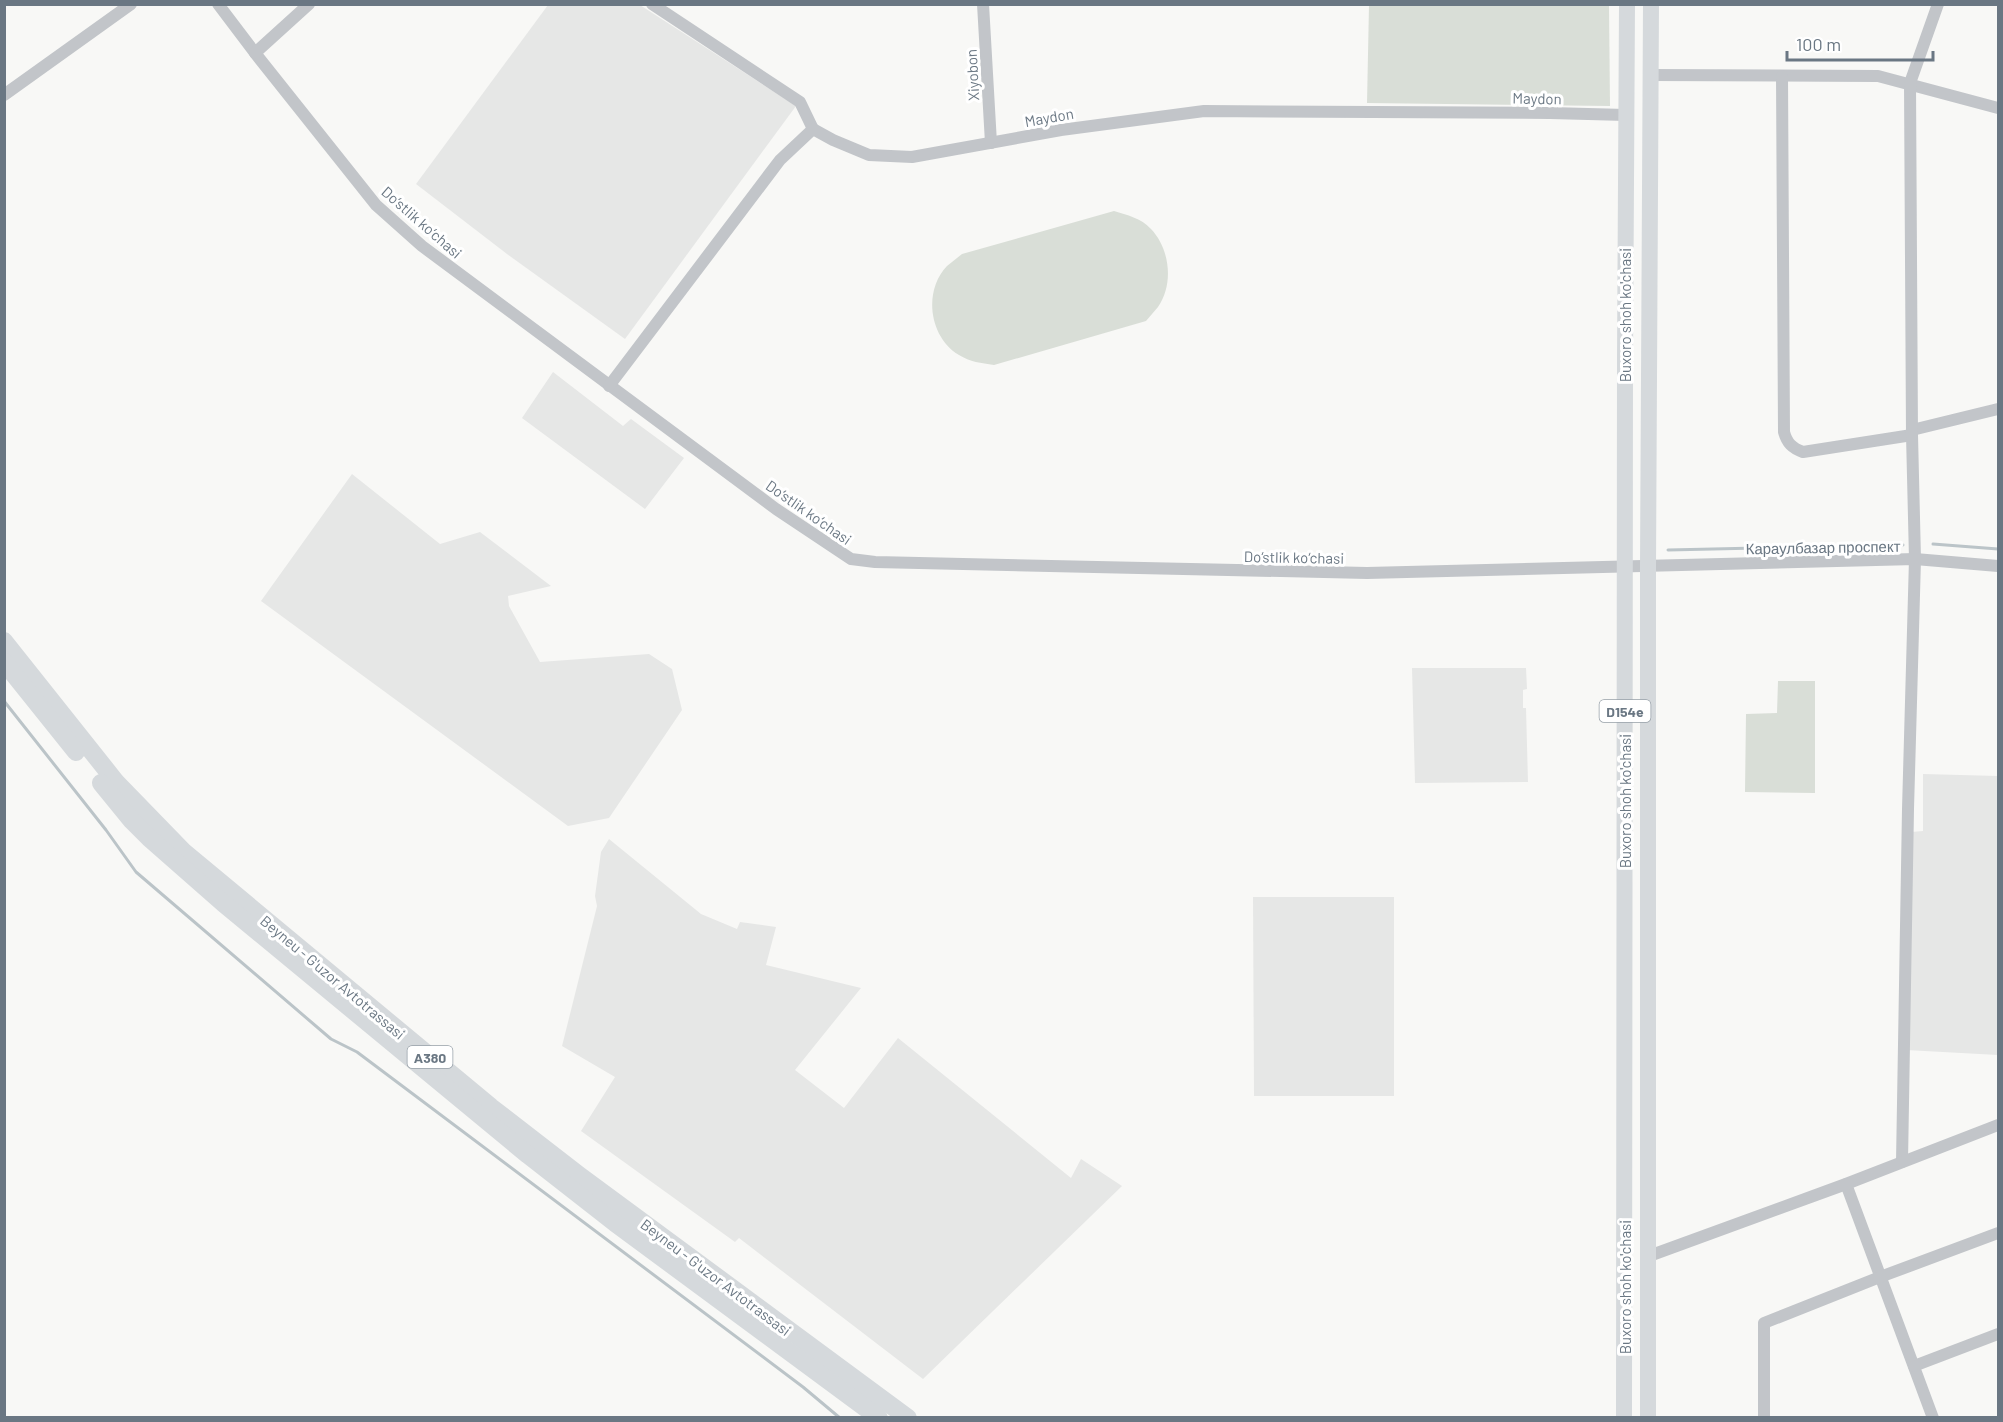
<svg xmlns="http://www.w3.org/2000/svg" width="2003" height="1422" viewBox="0 0 2003 1422" font-family="Barlow,sans-serif">
	<style>
		.built { fill: #e6e7e6 }
		.green { fill: #d9ded7 }
		.lines { fill: none; stroke-linecap: round; stroke-linejoin: round }
		.stream { stroke: #bbc4c8; stroke-width: 3 }
		.minor { stroke: #c2c5c9; stroke-width: 12 }
		.major { stroke: #d5d9dc; stroke-width: 16 }
		.highway { stroke: #d5d9dc; stroke-width: 18 }
		.labels { text-anchor: middle; dominant-baseline: central; stroke-width: 6; stroke-linejoin: round; paint-order: stroke }
		.shield { fill: #fff; stroke: #97a0a8; stroke-width: 1.5 }
		.shield-label { font-size: 14px; font-weight: bold; fill: #6a7783 }
		.street-label { font-size: 15px; fill: #6a7783; stroke: #fff }
	</style>
	<rect width="100%" height="100%" fill="#f8f8f6"/>
	<g class="built">
		<path d="M 548,5 L 640,5 L 796,106 L 625,339 L 507,254 L 416,184 Z"/>
		<path d="M 553,372 L 623,426 L 631,419 L 684,458 L 645,509 L 522,418 Z"/>
		<path d="M 352,474 L 440,544 L 480,532 L 551,586 L 508,596 L 509,606 L 540,662 L 649,654 L 672,669 L 682,710 L 609,818 L 568,826 L 261,601 Z"/>
		<path d="M 1526,668 L 1527,689 L 1523,690 L 1523,708 L 1526,708 L 1528,782 L 1415,783 L 1412,668 Z"/>
		<path d="M 1923,774 L 1998,776 L 1998,1055 L 1906,1050 L 1911,832 L 1923,831 Z"/>
		<path d="M 609,839 L 701,914 L 737,929 L 740,922 L 776,927 L 766,965 L 861,988 L 795,1070 L 844,1108 L 898,1038 L 1071,1178 L 1081,1159 L 1122,1186 L 923,1379 L 739,1238 L 735,1242 L 581,1131 L 615,1077 L 562,1046 L 597,906 L 595,896 L 601,852 Z"/>
		<path d="M 1253,897 L 1394,897 L 1394,1096 L 1254,1096 Z"/>
	</g>
	<g class="green">
		<path d="M 1369,5 L 1609,5 L 1610,106 L 1367,103 Z"/>
		<path d="M 1114,211 C 1127,215 1141,218 1151,229 C 1170,249 1174,284 1158,307 C 1154,312 1150,316 1146,321 L 994,365 C 981,363 970,362 959,355 C 929,337 923,291 947,266 C 952,262 957,258 962,254 Z"/>
		<path d="M 1778,681 L 1815,681 L 1815,793 L 1745,792 L 1746,714 L 1777,713 Z"/>
	</g>
	<g class="lines">
		<g class="stream">
			<path d="M 1933,544 L 1998,549"/>
			<path d="M 1668,550 L 1903,545"/>
			<path d="M 4,701 L 106,830 L 136,872 L 331,1039 L 357,1052 L 803,1387 L 840,1418"/>
		</g>
		<g class="minor">
			<path d="M 218,4 L 255,53 L 376,205 L 422,246 L 776,509 L 851,559 L 875,562 L 1367,573 L 1915,559 L 1998,566"/>
			<path d="M 652,4 L 800,102 L 813,129"/>
			<path d="M 983,4 L 991,143"/>
			<path d="M 255,53 L 309,4"/>
			<path d="M 1651,75 L 1878,76 L 1998,108"/>
			<path d="M 1782,76 L 1784,432 C 1787,443 1792,448 1803,452 L 1912,435"/>
			<path d="M 4,95 L 131,4"/>
			<path d="M 609,386 L 780,160 L 813,129 L 833,140 L 869,155 L 912,157 L 1061,130 L 1204,111 L 1550,113 L 1626,115"/>
			<path d="M 1912,430 L 1998,409"/>
			<path d="M 1902,1162 L 1908,809 L 1915,559 L 1912,435 L 1910,83 L 1938,4"/>
			<path d="M 1846,1184 L 1933,1418"/>
			<path d="M 1649,1256 L 1846,1184 L 1998,1125"/>
			<path d="M 1914,1366 L 1998,1334"/>
			<path d="M 1764,1418 L 1764,1323 L 1880,1277 L 1998,1233"/>
		</g>
		<g class="major">
			<path d="M 1624,1418 L 1625,359 L 1627,4"/>
			<path d="M 1648,1418 L 1648,566 L 1651,4"/>
		</g>
		<g class="highway">
			<path d="M 4,641 L 116,782 L 184,852 L 491,1107 L 579,1175 L 908,1418"/>
			<path d="M 4,662 L 76,752"/>
			<path d="M 101,783 L 132,821 L 149,838 L 223,903 L 528,1155 L 615,1223 L 879,1418"/>
		</g>
	</g>
	<g class="labels">
		<g class="shield">
			<rect x="1599.5" y="700" width="51" height="22" rx="4.5"/>
			<rect x="407.5" y="1046" width="45" height="22" rx="4.5"/>
		</g>
		<g class="shield-label">
			<text x="1625" y="711">D154e</text>
			<text x="430" y="1057">A380</text>
		</g>
		<g class="street-label">
			<text transform="translate(972 75) rotate(-93)">Xiyobon</text>
			<text transform="translate(1537 98) rotate(1)">Maydon</text>
			<text transform="translate(1049 117) rotate(-10)">Maydon</text>
			<text transform="translate(422 222) rotate(41)">Do‘stlik ko‘chasi</text>
			<text transform="translate(1625 315) rotate(-90)">Buxoro shoh ko'chasi</text>
			<text transform="translate(809 512) rotate(35)">Do‘stlik ko‘chasi</text>
			<text transform="translate(1823 547) rotate(-1)">Караулбазар проспект</text>
			<text transform="translate(1294 557) rotate(1)">Do‘stlik ko‘chasi</text>
			<text transform="translate(1625 801) rotate(-90)">Buxoro shoh ko'chasi</text>
			<text transform="translate(333 977) rotate(40)">Beyneu - G'uzor Avtotrassasi</text>
			<text transform="translate(716 1277) rotate(37)">Beyneu - G'uzor Avtotrassasi</text>
			<text transform="translate(1625 1287) rotate(-90)">Buxoro shoh ko'chasi</text>
		</g>
	</g>
	<rect width="2003" height="1422" fill="none" stroke="#6a7783" stroke-width="12"/>
	<path d="M1787 51v9h146v-9" fill="none" stroke="#6a7783" stroke-width="3"/>
	<text x="1796" y="51" font-size="18" fill="#6a7783" stroke="#ffffff" stroke-width="4.5" paint-order="stroke">100 m</text>
</svg>
